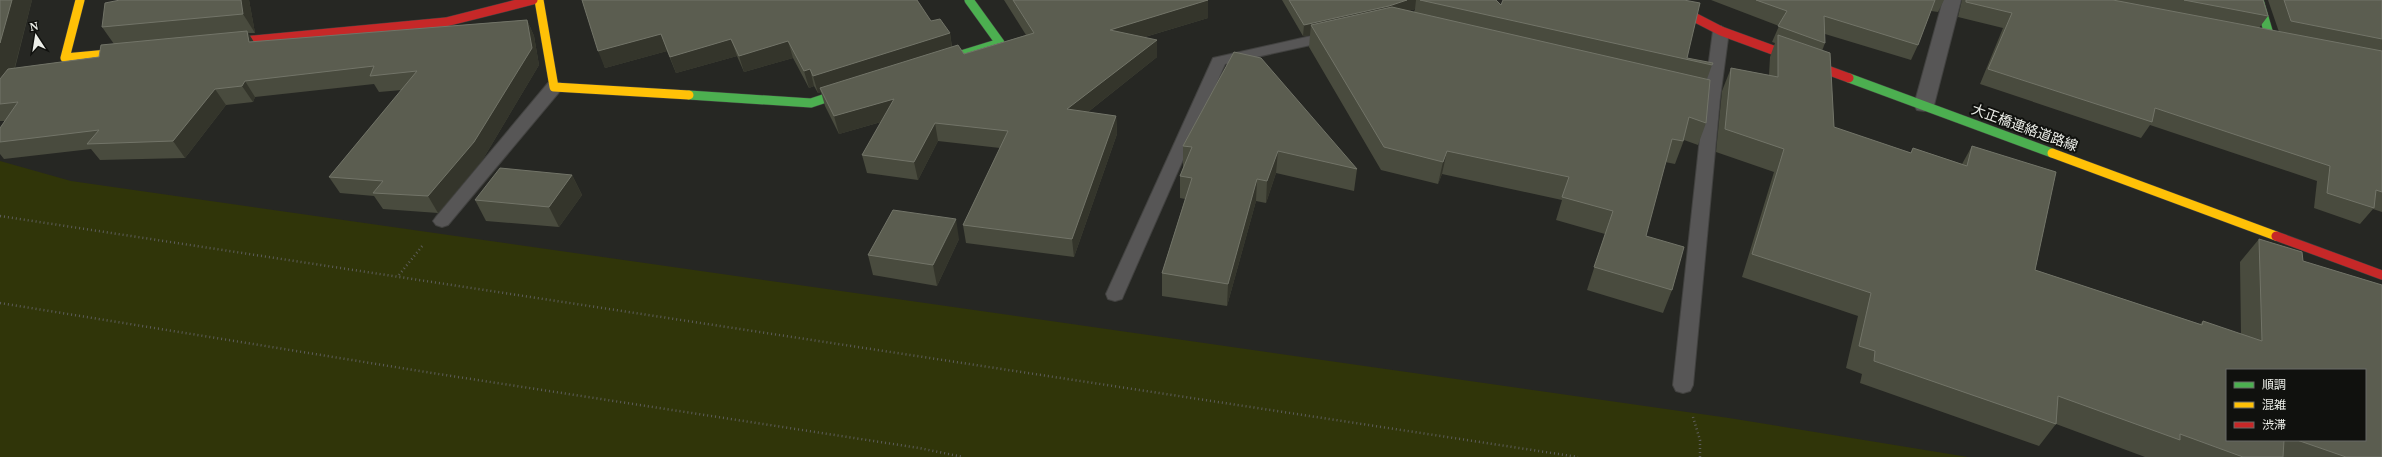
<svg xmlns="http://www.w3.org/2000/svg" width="2382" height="457" viewBox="0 0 2382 457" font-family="'PT Serif','Noto Sans JP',serif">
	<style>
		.green { fill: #303509 }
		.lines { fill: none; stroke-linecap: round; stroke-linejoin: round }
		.lane-casing { stroke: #424240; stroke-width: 2 }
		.street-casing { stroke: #424240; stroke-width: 2 }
		.fast-casing { stroke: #424240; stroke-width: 10 }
		.slow-casing { stroke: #424240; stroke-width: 10 }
		.jam-casing { stroke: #424240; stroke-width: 10 }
		.path { stroke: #5d5d5b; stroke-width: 2.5; stroke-dasharray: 1 3; stroke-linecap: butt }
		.lane { fill: #575656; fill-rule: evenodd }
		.street { fill: #575656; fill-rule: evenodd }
		.fast { stroke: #4caf50; stroke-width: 9 }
		.slow { stroke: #ffc107; stroke-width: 9 }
		.jam { stroke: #c62828; stroke-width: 9 }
		.wall { fill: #494b3e; fill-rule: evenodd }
		.shaded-wall { fill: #34352b }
		.building { fill: #5b5d50; stroke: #727468 }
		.labels { text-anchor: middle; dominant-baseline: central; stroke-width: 4; stroke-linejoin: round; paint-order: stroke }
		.street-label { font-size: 14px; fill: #edefe9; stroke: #10110e }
	</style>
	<rect width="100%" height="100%" fill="#262723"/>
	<path class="green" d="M 0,161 L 71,181 L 1729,418 L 1968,457 L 0,457 Z"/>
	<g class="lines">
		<g class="lane-casing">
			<g id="lane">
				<path d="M 1721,26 L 1729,31 L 1720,98 L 1693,385 L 1690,391 L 1683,393 L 1676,391 L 1673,385 L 1704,101 L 1679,95 L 1677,91 L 1679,87 L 1685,86 L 1705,91 L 1713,31 Z"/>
				<path d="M 1333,31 L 1338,33 L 1341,36 L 1338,39 L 1225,64 L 1124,294 L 1122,299 L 1115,301 L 1108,299 L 1106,294 L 1213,58 Z"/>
				<path d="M 554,82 L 560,83 L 562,87 L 560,91 L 448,225 L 442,227 L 436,225 L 433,221 L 436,217 L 548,83 Z"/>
			</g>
		</g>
		<g class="street-casing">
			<path id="street" d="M 1943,0 L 1961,0 L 1934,105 L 1931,110 L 1924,111 L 1917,110 L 1914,105 Z"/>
		</g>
		<g class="fast-casing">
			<g id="fast">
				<path d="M 2254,38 L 2271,41 L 2259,0"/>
				<path d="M 935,63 L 1000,43 L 969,0"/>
				<path d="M 1849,78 L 2052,153"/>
				<path d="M 689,95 L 811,103 L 850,90"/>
			</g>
		</g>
		<g class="slow-casing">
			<g id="slow">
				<path d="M 80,0 L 65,58 L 129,52"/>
				<path d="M 539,0 L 554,87 L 689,95"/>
				<path d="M 2052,153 L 2276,236"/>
			</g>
		</g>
		<g class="jam-casing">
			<g id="jam">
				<path d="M 1661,0 L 1721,31 L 1849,78"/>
				<path d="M 223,43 L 446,22 L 533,0"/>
				<path d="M 2276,236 L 2382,275"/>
			</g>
		</g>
		<g class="path">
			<path d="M 0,216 L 1578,457"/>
			<path d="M 399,275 L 423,245"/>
			<path d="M 0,303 L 432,373 L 919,448 L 963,457"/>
			<path d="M 1693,417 L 1700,440 L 1700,457"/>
		</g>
		<use href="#lane" class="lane"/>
		<use href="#street" class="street"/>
		<use href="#fast" class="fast"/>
		<use href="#slow" class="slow"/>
		<use href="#jam" class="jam"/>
	</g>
	<g class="wall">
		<path d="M 0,0 L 32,0 L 15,68 L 99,57 L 114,44 L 102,27 L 120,0 L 249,0 L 255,33 L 248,33 L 254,42 L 527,20 L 534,36 L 539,65 L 483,159 L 438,213 L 383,209 L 374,196 L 340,193 L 329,177 L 402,90 L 379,92 L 374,84 L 255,97 L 253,102 L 226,105 L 185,158 L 100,160 L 91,149 L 4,159 L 0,154 L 0,128 L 5,121 L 0,121 Z"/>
		<path d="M 582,0 L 931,21 L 950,33 L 952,47 L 964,54 L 1026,35 L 1004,0 L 1208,0 L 1208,18 L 1145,37 L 1157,57 L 1088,112 L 1116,116 L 1117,134 L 1074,257 L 966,243 L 963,225 L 1000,148 L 938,141 L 918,180 L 867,173 L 862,155 L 881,122 L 839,134 L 825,106 L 821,92 L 818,93 L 814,86 L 809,88 L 793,58 L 744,72 L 737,56 L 676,73 L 667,51 L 605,68 Z"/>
		<path d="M 1282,0 L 1496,0 L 1501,5 L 1687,58 L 1712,65 L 1707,79 L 1706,123 L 1698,145 L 1684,140 L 1675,164 L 1665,162 L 1646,236 L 1672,290 L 1663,313 L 1587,290 L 1605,234 L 1556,220 L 1562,200 L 1442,174 L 1438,184 L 1381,170 L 1309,47 L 1310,35 L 1303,36 ZM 1415,9 L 1414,12 L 1408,11 Z"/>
		<path d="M 1711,0 L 1944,0 L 1938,12 L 1931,11 L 1918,45 L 1911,60 L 1825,34 L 1825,43 L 1822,51 L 1830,53 L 1834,127 L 1911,153 L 1913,148 L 1962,164 L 1972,146 L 2056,172 L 2035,270 L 2200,324 L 2203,321 L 2241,334 L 2240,262 L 2259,239 L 2302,252 L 2303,261 L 2382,285 L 2382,457 L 2145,457 L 2056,424 L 2039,446 L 1860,383 L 1862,374 L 1846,368 L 1858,316 L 1742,277 L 1774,172 L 1716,152 L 1722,91 L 1731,68 L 1769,75 L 1770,57 L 1775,43 L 1772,42 L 1779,26 ZM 2227,370 L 2365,370 L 2365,440 L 2227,440 Z"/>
		<path d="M 1962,0 L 2263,0 L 2268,16 L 2259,28 L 2279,32 L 2268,0 L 2382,0 L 2382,212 L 2373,209 L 2360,224 L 2314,208 L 2317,181 L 2150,125 L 2141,138 L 1980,84 L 2003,28 L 1958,17 Z"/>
		<path d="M 1234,52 L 1357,169 L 1354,191 L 1276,173 L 1266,203 L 1256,201 L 1227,306 L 1162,296 L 1162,273 L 1185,199 L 1180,198 L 1180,176 L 1183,168 L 1183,146 Z"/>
		<path d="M 572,175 L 582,195 L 559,227 L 486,221 L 475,200 Z"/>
		<path d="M 959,239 L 937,286 L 873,275 L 868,255 Z"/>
	</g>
	<g class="shaded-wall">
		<path d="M 12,0 L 32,0 L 7,97 L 0,99 L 0,43 Z"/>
		<path d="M 241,0 L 249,0 L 255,33 L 243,14 Z"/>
		<path d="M 1208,0 L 1208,18 L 1111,47 L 1110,30 Z"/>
		<path d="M 1407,0 L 1416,0 L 1415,9 L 1388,18 L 1311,25 L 1310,35 L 1303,36 L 1304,25 Z"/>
		<path d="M 527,20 L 534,36 L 539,65 L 483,159 L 438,213 L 428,196 Z"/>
		<path d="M 247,31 L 257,47 L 249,42 Z"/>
		<path d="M 950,33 L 952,50 L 820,88 L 821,92 L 818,93 L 813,76 Z"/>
		<path d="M 661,34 L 667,51 L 605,68 L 598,51 Z"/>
		<path d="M 731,39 L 737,56 L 676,73 L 670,57 Z"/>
		<path d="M 1157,40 L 1157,57 L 1069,127 L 1067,109 Z"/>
		<path d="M 788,41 L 793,58 L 744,72 L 739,56 Z"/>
		<path d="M 810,69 L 814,86 L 809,88 L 804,71 Z"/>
		<path d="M 245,81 L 255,97 L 253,102 L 242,86 Z"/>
		<path d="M 215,89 L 226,105 L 185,158 L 173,141 Z"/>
		<path d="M 894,99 L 898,117 L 839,134 L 834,116 Z"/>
		<path d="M 1116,116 L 1117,134 L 1074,257 L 1072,239 Z"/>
		<path d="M 935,123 L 938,141 L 918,180 L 914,162 Z"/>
		<path d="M 1278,151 L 1276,173 L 1266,203 L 1267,181 Z"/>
		<path d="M 1447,151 L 1442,174 L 1438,184 L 1443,162 Z"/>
		<path d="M 572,175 L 582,195 L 559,227 L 549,207 Z"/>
		<path d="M 1257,179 L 1256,201 L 1227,306 L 1228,284 Z"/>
		<path d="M 956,219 L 959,239 L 937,286 L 933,265 Z"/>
	</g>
	<g class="building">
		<path d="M 0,0 L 12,0 L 0,43 Z"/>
		<path d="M 120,0 L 241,0 L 243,14 L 102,27 L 105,3 Z"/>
		<path d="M 582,0 L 917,0 L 931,21 L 940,19 L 950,33 L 813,76 L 810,69 L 804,71 L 788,41 L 739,56 L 731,39 L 670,57 L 661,34 L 598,51 Z"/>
		<path d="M 1013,0 L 1208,0 L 1110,30 L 1157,40 L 1067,109 L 1116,116 L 1072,239 L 963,225 L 1008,131 L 935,123 L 914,162 L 862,155 L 894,99 L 834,116 L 820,88 L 958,45 L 964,54 L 1034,33 Z"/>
		<path d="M 1289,0 L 1407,0 L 1389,6 L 1304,25 Z"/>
		<path d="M 1420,0 L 1496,0 L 1501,5 L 1503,0 L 1684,0 L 1700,3 L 1687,58 L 1713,63 L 1712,65 Z"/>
		<path d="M 1756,0 L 1935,0 L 1918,45 L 1824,16 L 1825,43 L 1778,26 L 1787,11 Z"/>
		<path d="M 1966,0 L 2113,0 L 2382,51 L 2382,192 L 2376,190 L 2374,208 L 2327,193 L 2330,166 L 2155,108 L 2152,122 L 1988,69 L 2012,13 L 1966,2 Z"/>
		<path d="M 2184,0 L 2263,0 L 2268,16 Z"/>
		<path d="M 2284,0 L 2382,0 L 2382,39 L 2291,21 Z"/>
		<path d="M 1392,7 L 1710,80 L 1706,123 L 1689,117 L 1683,141 L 1672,139 L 1646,236 L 1684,247 L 1672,290 L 1594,267 L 1613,211 L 1562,197 L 1569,177 L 1447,151 L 1443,162 L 1384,147 L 1311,25 Z"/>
		<path d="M 527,20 L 532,48 L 474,142 L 428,196 L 373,193 L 383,181 L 329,177 L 417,71 L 370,76 L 374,66 L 245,81 L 242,86 L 215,89 L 173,141 L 87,144 L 99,130 L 0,142 L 0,128 L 18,102 L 0,104 L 0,79 L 8,69 L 99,57 L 101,45 L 247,31 L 249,42 Z"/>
		<path d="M 1778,35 L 1830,53 L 1834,127 L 1911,153 L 1913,148 L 1967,166 L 1972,146 L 2056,172 L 2035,270 L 2202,325 L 2203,321 L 2262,341 L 2259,239 L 2302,252 L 2303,261 L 2382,285 L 2382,457 L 2346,457 L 2297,440 L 2365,440 L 2365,370 L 2227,370 L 2227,440 L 2284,440 L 2283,457 L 2243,457 L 2180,434 L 2180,440 L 2058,396 L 2056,424 L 1874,361 L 1875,351 L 1859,346 L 1871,293 L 1752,254 L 1784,149 L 1725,129 L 1731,68 L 1778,77 Z"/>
		<path d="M 1234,52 L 1261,58 L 1357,169 L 1278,151 L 1267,181 L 1257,179 L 1228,284 L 1162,273 L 1192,178 L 1180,176 L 1192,147 L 1183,146 Z"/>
		<path d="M 500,168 L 572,175 L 549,207 L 475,200 Z"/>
		<path d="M 893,210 L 956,219 L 933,265 L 868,255 Z"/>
	</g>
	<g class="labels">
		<g class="street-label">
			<text transform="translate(2025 127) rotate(20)">大正橋連絡道路線</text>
		</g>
	</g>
	<rect x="2226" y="369" width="140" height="72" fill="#10110e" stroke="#686a66"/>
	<rect x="2234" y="382" width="20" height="6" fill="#4caf50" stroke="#686a66"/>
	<text x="2262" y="389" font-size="12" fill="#edefe9">順調</text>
	<rect x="2234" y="402" width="20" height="6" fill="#ffc107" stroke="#686a66"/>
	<text x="2262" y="409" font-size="12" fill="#edefe9">混雑</text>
	<rect x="2234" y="422" width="20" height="6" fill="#c62828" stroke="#686a66"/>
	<text x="2262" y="429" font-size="12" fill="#edefe9">渋滞</text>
	<g transform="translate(36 36) rotate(348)" stroke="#10110e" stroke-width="3" paint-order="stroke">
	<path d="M0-3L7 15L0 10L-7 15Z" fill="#edefe9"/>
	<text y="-6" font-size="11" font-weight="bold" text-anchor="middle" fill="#edefe9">N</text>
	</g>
</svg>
